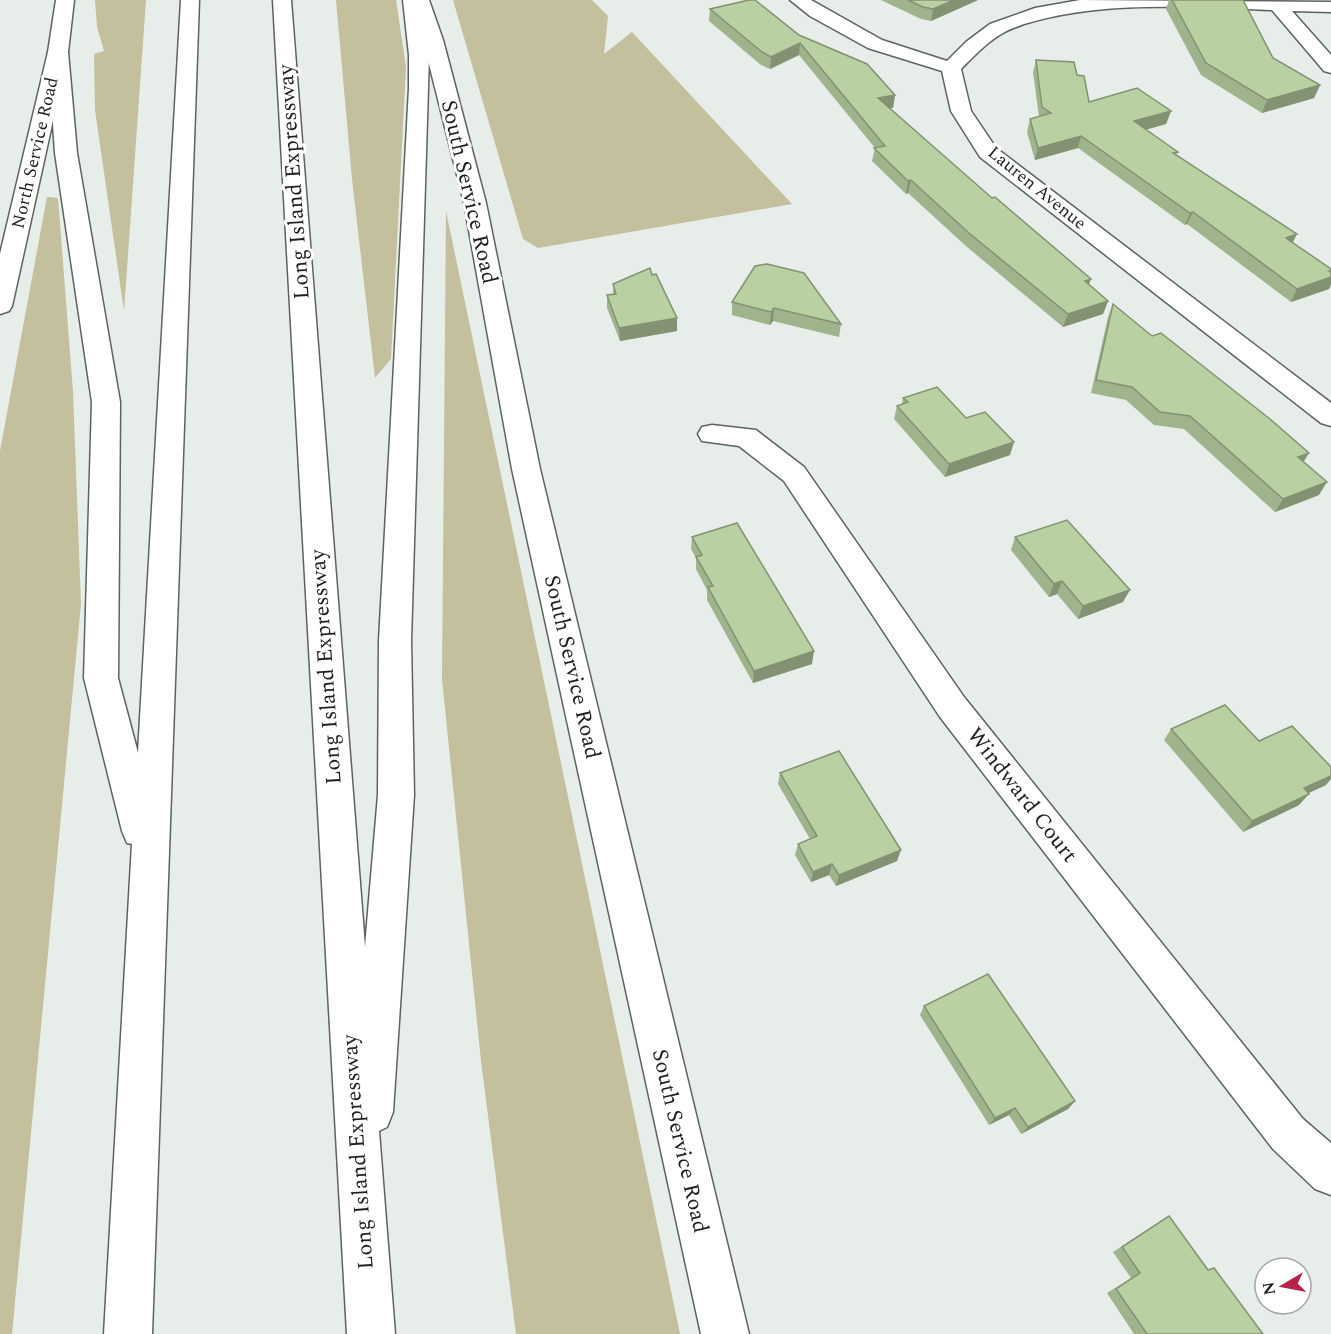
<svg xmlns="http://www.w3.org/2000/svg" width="1331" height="1334" viewBox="0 0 1331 1334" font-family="Spectral,serif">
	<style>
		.green { fill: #c4bf9c }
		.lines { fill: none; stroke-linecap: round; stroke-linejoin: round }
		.minor-casing { stroke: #5d635f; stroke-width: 3 }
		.secondary-casing { stroke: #5d635f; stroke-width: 3 }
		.motorway-casing { stroke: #5d635f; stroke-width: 3 }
		.minor { fill: #fff; fill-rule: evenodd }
		.secondary { fill: #fff; fill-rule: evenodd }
		.motorway { fill: #fff; fill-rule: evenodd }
		.wall { fill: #9fb38c }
		.shaded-wall { fill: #829272 }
		.building { fill: #b9d0a3; stroke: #829272; stroke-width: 1.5 }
		.labels { text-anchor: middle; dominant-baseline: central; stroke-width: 6; stroke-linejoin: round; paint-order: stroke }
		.far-street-label { font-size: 18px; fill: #1e201f; stroke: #fff }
		.street-label { font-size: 22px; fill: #1e201f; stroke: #fff }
	</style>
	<rect width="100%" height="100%" fill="#e7ede9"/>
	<g class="green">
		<path d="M 95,0 L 146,0 L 124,311 L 95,110 L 94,54 L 104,51 L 97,27 Z"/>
		<path d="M 336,0 L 396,0 L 406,67 L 391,359 L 375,378 L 352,179 Z"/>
		<path d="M 453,0 L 592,0 L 608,16 L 604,54 L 632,32 L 792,204 L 538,248 L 523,239 Z"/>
		<path d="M 47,197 L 58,198 L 73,392 L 81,604 L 12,1334 L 0,1334 L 0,451 Z"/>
		<path d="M 446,211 L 680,1334 L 516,1334 L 481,1061 L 442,679 Z"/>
	</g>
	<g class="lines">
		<g class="minor-casing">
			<g id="minor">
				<path d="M 790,0 L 811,0 L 882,40 L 947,61 L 966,42 L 990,24 L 1035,8 L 1080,0 L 1331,2 L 1331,12 L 1292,11 L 1331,55 L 1331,73 L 1324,71 L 1272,10 C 1191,7 1102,0 1024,24 C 1017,27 1009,29 1003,33 C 987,42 974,56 961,69 L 971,111 L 996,148 L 1331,403 L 1331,426 L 1321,423 L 980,157 L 951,111 L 942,71 L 868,48 L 810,16 Z"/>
				<path d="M 712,425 L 756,430 L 804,467 L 964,697 L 1303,1119 L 1331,1143 L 1331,1195 L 1315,1189 L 1273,1149 L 940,717 L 784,481 L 739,446 L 702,441 L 698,434 L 702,427 Z"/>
			</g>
		</g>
		<g class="secondary-casing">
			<g id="secondary">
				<path d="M 56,0 L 74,0 L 68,52 L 12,306 L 9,311 L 0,314 L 0,254 L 48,52 Z"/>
				<path d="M 411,0 L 429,0 L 443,40 L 486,203 L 540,469 L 749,1334 L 701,1334 L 512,469 L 464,203 L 423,40 Z"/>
			</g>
		</g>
		<g class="motorway-casing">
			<g id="motorway">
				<path d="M 181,0 L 199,0 L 152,1334 L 104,1334 L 132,844 L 127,843 L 122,831 L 84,678 L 92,402 L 55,153 L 48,52 L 51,48 L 65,48 L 68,52 L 77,153 L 120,402 L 118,678 L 138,753 Z"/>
				<path d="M 273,0 L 291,0 L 365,947 L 378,795 L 379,641 L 409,88 L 409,55 L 403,0 L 421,0 L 429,55 L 411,641 L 414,795 L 393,1112 L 387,1127 L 379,1131 L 395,1334 L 347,1334 Z"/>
			</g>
		</g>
		<use href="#minor" class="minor"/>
		<use href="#secondary" class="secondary"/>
		<use href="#motorway" class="motorway"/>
	</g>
	<g class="wall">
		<path d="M 881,0 L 978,0 L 931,21 L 921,19 Z"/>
		<path d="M 1169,0 L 1243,0 L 1273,58 L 1320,85 L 1314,98 L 1262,113 L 1201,75 L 1166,9 Z"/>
		<path d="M 710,9 L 799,35 L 895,95 L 893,108 L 890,108 L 1089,285 L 1108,301 L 1103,314 L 1063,327 L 967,247 L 908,193 L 906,194 L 872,161 L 875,148 L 799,55 L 770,69 L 761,65 L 709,21 Z"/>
		<path d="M 1036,60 L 1077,75 L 1089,102 L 1171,111 L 1166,124 L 1145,130 L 1178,152 L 1176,155 L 1293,242 L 1329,289 L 1291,302 L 1187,224 L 1185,225 L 1078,148 L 1035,160 L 1027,132 L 1030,119 L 1039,117 L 1033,72 Z"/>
		<path d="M 755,266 L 841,324 L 839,337 L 773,321 L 770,325 L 732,315 L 732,302 Z"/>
		<path d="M 652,275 L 677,331 L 620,341 L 607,308 L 607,295 L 613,294 L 613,284 Z"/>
		<path d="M 1113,304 L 1304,462 L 1319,495 L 1275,512 L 1184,429 L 1154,425 L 1126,400 L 1091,393 L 1108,317 Z"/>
		<path d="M 903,398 L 966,418 L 1010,455 L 945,477 L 894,419 L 897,406 L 902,404 Z"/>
		<path d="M 692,537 L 812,664 L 753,683 L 707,600 L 707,590 L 696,569 L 696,558 L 691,549 Z"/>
		<path d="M 1015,537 L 1123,602 L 1078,619 L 1057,594 L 1049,597 L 1011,550 Z"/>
		<path d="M 1171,729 L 1259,741 L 1326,785 L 1308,793 L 1299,805 L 1243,832 L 1164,740 Z"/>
		<path d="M 780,773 L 897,861 L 836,886 L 829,875 L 811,882 L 795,855 L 798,844 L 810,839 L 778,784 Z"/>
		<path d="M 924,1006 L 1075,1101 L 1068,1109 L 1021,1134 L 1009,1115 L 989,1125 L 920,1015 Z"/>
		<path d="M 1169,1216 L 1208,1270 L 1263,1334 L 1134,1334 L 1107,1293 L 1131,1278 L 1113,1252 Z"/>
	</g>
	<g class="shaded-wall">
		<path d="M 954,0 L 978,0 L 931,21 L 933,9 Z"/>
		<path d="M 800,43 L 799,55 L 770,69 L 771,57 Z"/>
		<path d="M 1320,85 L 1314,98 L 1262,113 L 1267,100 Z"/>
		<path d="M 895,95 L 893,108 L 876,111 L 878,98 Z"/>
		<path d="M 1171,111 L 1166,124 L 1130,134 L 1134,121 Z"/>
		<path d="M 1081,136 L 1078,148 L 1035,160 L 1038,148 Z"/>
		<path d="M 911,180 L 908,193 L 906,194 L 908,181 Z"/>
		<path d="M 1193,212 L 1187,224 L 1185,225 L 1190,213 Z"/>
		<path d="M 1297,234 L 1291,246 L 1286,238 Z"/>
		<path d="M 1331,270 L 1331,285 L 1329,289 L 1291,302 L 1297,289 Z"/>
		<path d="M 1091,279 L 1086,292 L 1085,281 Z"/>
		<path d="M 1108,301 L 1103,314 L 1063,327 L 1068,314 Z"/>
		<path d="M 774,308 L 773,321 L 770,325 L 771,312 Z"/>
		<path d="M 677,318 L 677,331 L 620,341 L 619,328 Z"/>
		<path d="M 1014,442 L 1010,455 L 945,477 L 949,464 Z"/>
		<path d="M 1309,453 L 1301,466 L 1298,457 Z"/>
		<path d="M 1327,482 L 1319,495 L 1275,512 L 1283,499 Z"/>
		<path d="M 1062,581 L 1057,594 L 1049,597 L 1054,584 Z"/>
		<path d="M 1130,590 L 1123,602 L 1078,619 L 1083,606 Z"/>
		<path d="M 814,651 L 812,664 L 753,683 L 754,671 Z"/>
		<path d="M 1331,776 L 1331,779 L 1326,785 L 1294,800 L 1304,788 Z"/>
		<path d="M 1309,794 L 1299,805 L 1243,832 L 1252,821 Z"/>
		<path d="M 901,850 L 897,861 L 836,886 L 839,875 Z"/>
		<path d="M 832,864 L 829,875 L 811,882 L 813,872 Z"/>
		<path d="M 1075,1101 L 1068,1109 L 1021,1134 L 1028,1127 Z"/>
		<path d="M 1015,1108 L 1009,1115 L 989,1125 L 995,1118 Z"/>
	</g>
	<g class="building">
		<path d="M 749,0 L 755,0 L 799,35 L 867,64 L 895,95 L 878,98 L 992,198 L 995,197 L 1091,279 L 1085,281 L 1108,301 L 1068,314 L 970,234 L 911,180 L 908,181 L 874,148 L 885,146 L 800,43 L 771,57 L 762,52 L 710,9 Z"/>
		<path d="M 908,0 L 954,0 L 933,9 L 923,7 Z"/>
		<path d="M 1172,0 L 1243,0 L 1273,58 L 1320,85 L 1267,100 L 1206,63 Z"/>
		<path d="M 1036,60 L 1074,62 L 1077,75 L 1084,76 L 1089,102 L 1137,88 L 1171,111 L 1134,121 L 1178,152 L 1173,153 L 1297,234 L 1286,238 L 1331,269 L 1331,270 L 1329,271 L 1331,272 L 1331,277 L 1297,289 L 1193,212 L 1190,213 L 1081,136 L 1038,148 L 1030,119 L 1051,113 L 1042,107 Z"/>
		<path d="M 767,264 L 804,273 L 841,324 L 774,308 L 771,312 L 732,302 L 755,266 Z"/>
		<path d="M 650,268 L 652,275 L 656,274 L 677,318 L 619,328 L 607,295 L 616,294 L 613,284 Z"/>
		<path d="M 1113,304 L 1152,336 L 1161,333 L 1270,419 L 1309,453 L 1298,457 L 1327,482 L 1283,499 L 1190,416 L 1160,412 L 1132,387 L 1096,380 Z"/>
		<path d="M 937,387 L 966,418 L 985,412 L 1014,442 L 949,464 L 897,406 L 908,402 L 903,398 Z"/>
		<path d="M 1067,520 L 1130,590 L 1083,606 L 1062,581 L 1054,584 L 1015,537 Z"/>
		<path d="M 737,523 L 814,651 L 754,671 L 708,587 L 713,586 L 696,557 L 702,555 L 692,537 Z"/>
		<path d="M 1225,705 L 1259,741 L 1292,726 L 1331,767 L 1331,776 L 1304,788 L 1309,794 L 1252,821 L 1171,729 Z"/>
		<path d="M 839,751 L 901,850 L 839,875 L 832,864 L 813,872 L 798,844 L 817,836 L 780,773 Z"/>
		<path d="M 988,974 L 1075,1101 L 1028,1127 L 1015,1108 L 995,1118 L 924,1006 Z"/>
		<path d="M 1169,1216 L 1208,1270 L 1214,1268 L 1263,1334 L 1147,1334 L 1116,1289 L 1140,1273 L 1122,1247 Z"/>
	</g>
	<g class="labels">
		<g class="far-street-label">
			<text transform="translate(35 153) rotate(-77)">North Service Road</text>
			<text transform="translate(1037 188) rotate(39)">Lauren Avenue</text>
		</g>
		<g class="street-label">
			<text transform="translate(294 182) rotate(-94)">Long Island Expressway</text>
			<text transform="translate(469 192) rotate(77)">South Service Road</text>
			<text transform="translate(326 667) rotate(-94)">Long Island Expressway</text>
			<text transform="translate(572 667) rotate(77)">South Service Road</text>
			<text transform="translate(1022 795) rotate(52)">Windward Court</text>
			<text transform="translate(680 1141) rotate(77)">South Service Road</text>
			<text transform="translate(358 1152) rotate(-94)">Long Island Expressway</text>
		</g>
	</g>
	<g transform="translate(1283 1286) rotate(260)"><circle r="28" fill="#ffffff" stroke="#a5a6a5" stroke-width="1.5"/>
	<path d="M0-4.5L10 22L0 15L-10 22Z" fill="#b5244b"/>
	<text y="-9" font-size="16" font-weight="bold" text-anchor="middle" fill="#1e201f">N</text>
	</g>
</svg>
